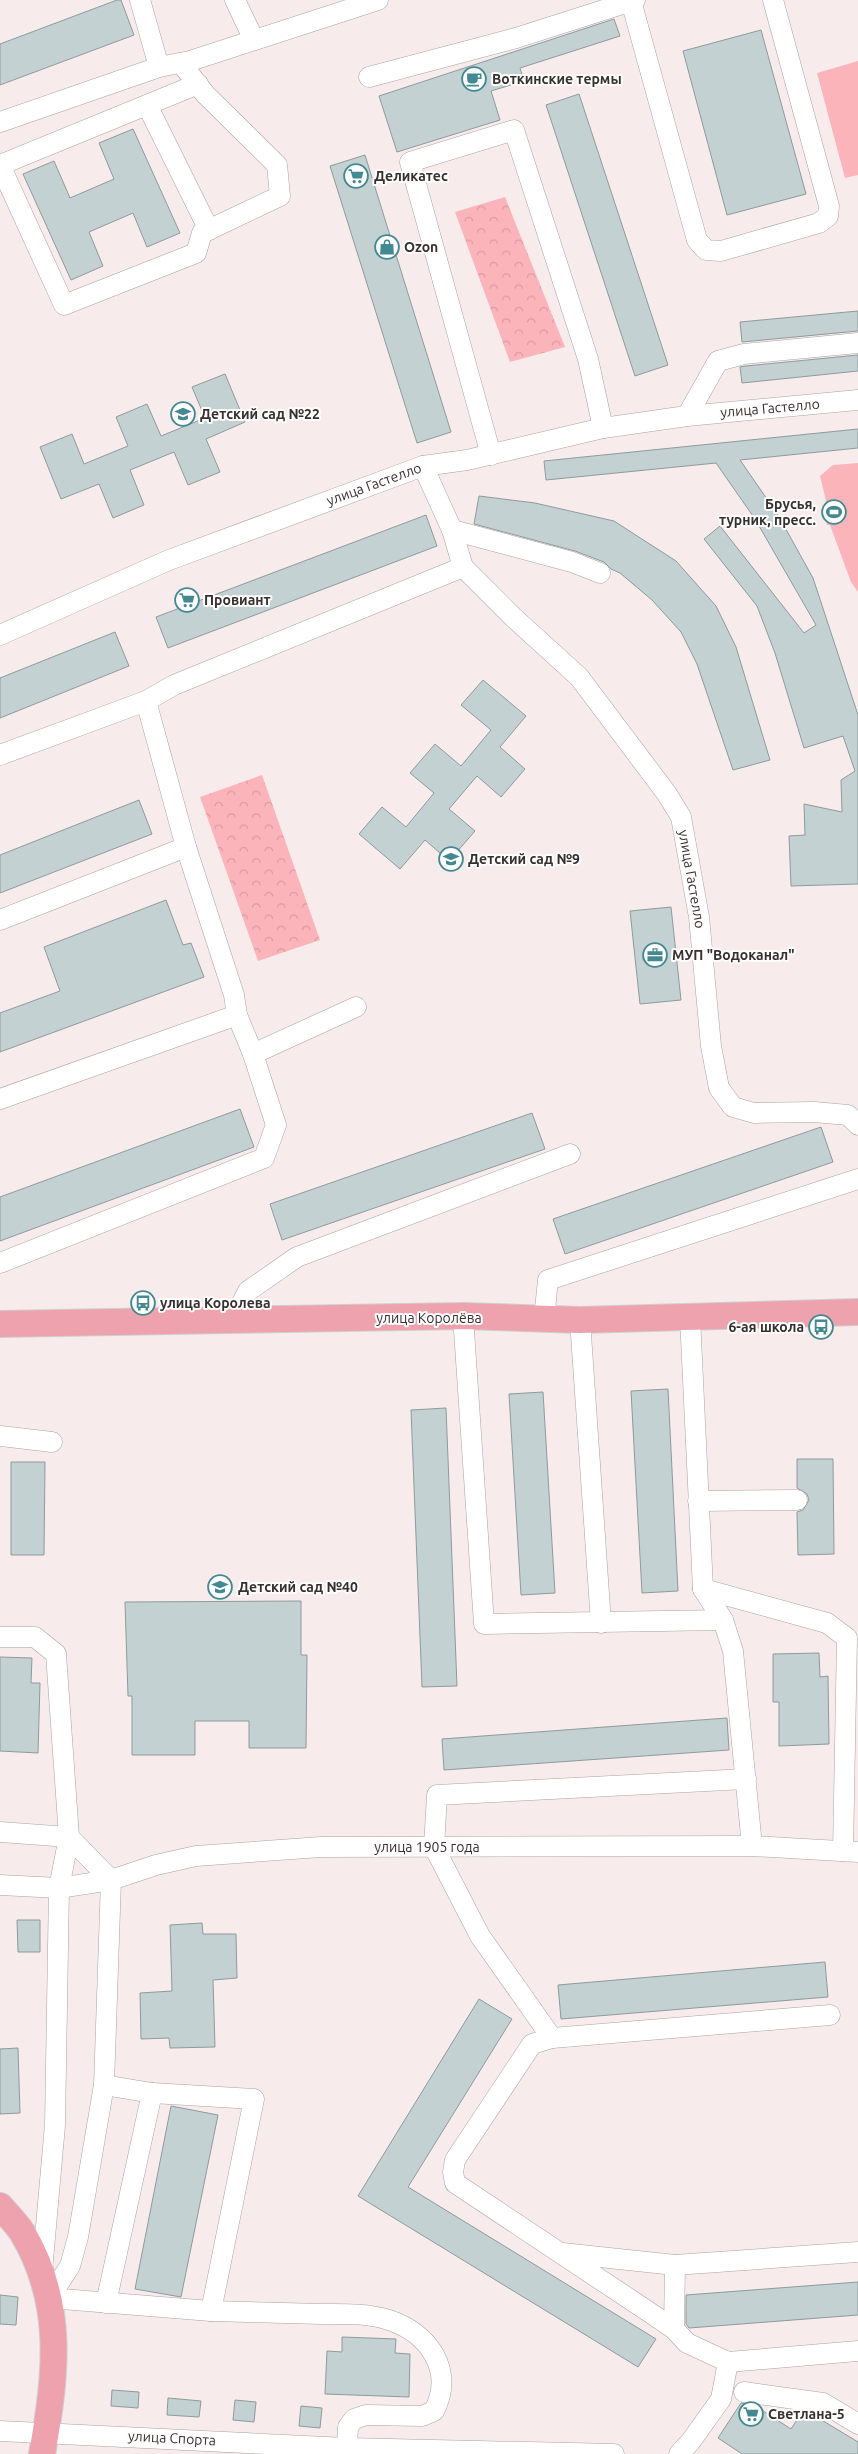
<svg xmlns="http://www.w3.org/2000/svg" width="858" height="2454" viewBox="0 0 858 2454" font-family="Ubuntu,sans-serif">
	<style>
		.grass { fill: #fcb4bb }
		.park { fill: url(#park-crowns) }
		.building { fill: #c4d1d2; stroke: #8e9a9c }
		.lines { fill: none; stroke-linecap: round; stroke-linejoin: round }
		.minor-casing { stroke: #ada1a1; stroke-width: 21 }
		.major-casing { stroke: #cfcece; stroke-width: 28 }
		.minor { stroke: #fff; stroke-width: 20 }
		.major { stroke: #eda2ae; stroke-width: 26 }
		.labels { text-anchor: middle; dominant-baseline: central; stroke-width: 4; stroke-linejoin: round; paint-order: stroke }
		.poi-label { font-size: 14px; font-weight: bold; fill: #363131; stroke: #fefcfc; text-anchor: start }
		.street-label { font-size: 14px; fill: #363131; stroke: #fefcfc }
	</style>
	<defs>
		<pattern id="park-crowns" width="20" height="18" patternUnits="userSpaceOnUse" patternTransform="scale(1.25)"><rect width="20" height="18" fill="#fcb4bb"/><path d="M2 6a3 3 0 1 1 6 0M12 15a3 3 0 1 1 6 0" fill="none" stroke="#d99ba1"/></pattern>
	</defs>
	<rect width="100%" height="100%" fill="#f8ebec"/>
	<g class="grass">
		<path d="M 858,61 L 858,175 L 845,178 L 817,73 Z"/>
		<path d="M 858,463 L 858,592 L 851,582 L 830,525 L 827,525 L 826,501 L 820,476 L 833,465 Z"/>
	</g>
	<g class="park">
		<path d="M 505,197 L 565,347 L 510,362 L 455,212 Z"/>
		<path d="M 262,775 L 320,940 L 258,961 L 200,797 Z"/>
	</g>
	<g class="building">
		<path d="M 117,0 L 121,0 L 134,35 L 0,85 L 0,44 Z"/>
		<path d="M 614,19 L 620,36 L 520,68 L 524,81 L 491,91 L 500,120 L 397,152 L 379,96 Z"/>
		<path d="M 761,30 L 806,194 L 727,215 L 683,51 Z"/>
		<path d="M 579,94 L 668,365 L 635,376 L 546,105 Z"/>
		<path d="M 133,129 L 180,233 L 147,247 L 133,213 L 89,232 L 103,266 L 71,280 L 23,174 L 54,161 L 70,198 L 114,179 L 99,143 Z"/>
		<path d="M 365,155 L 451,432 L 417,443 L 330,166 Z"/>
		<path d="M 858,311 L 858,331 L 742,342 L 740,322 Z"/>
		<path d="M 858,355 L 858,371 L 742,383 L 740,367 L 746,366 Z"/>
		<path d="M 225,374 L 245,422 L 206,439 L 220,472 L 188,485 L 174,452 L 130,470 L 144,505 L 113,518 L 99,484 L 61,499 L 40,447 L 72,434 L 84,464 L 128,446 L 116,417 L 147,404 L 161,436 L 205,418 L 192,387 Z"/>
		<path d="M 858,429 L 858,448 L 740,460 L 778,515 L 813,578 L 858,715 L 858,884 L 791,886 L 789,836 L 805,835 L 804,804 L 842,812 L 841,780 L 855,771 L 843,736 L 804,748 L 775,653 L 757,606 L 704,539 L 720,526 L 804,633 L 816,625 L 755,519 L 716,463 L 546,480 L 544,461 Z"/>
		<path d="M 479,496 L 535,503 L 614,521 L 676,561 L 716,606 L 736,647 L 770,760 L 733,770 L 697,664 L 681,632 L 652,600 L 620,573 L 611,569 L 604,562 L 575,551 L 474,524 Z"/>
		<path d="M 426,515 L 437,546 L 168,648 L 156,617 Z"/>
		<path d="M 115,632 L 129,666 L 0,718 L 0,678 Z"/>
		<path d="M 483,680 L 526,716 L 500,747 L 525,769 L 501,797 L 477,776 L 449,809 L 475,831 L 449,861 L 425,840 L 400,869 L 359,834 L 382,807 L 406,827 L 434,793 L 410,773 L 435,744 L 461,766 L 491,730 L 461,705 Z"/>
		<path d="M 139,800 L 152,834 L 0,893 L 0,855 Z"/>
		<path d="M 166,900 L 183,945 L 191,943 L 204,977 L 0,1052 L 0,1013 L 60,991 L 44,947 Z"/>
		<path d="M 671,907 L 681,1000 L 640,1004 L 630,911 Z"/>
		<path d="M 240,1109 L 254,1147 L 0,1241 L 0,1197 Z"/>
		<path d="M 532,1113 L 545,1149 L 282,1240 L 270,1204 Z"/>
		<path d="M 821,1127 L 833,1162 L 565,1254 L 553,1219 Z"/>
		<path d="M 668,1389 L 678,1591 L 642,1593 L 631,1391 Z"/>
		<path d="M 543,1392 L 555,1593 L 521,1595 L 509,1394 Z"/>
		<path d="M 446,1408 L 457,1686 L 422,1687 L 411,1410 Z"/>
		<path d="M 797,1459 L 833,1459 L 834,1554 L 798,1555 L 797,1512 L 803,1510 L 809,1500 L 807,1494 L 797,1488 Z"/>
		<path d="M 11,1462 L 45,1462 L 44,1555 L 11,1555 Z"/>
		<path d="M 301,1601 L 301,1655 L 307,1655 L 306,1748 L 249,1748 L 249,1721 L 195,1721 L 195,1755 L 132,1755 L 132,1696 L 128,1696 L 125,1602 Z"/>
		<path d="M 819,1653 L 820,1677 L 828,1676 L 829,1744 L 779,1746 L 779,1702 L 773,1702 L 773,1654 Z"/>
		<path d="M 0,1657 L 32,1658 L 31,1683 L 40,1683 L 38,1753 L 0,1751 Z"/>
		<path d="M 727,1718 L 729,1750 L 444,1770 L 442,1739 Z"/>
		<path d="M 17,1920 L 40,1920 L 40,1952 L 18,1952 Z"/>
		<path d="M 202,1923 L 203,1934 L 236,1934 L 237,1978 L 213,1980 L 215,2047 L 170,2048 L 169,2038 L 141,2039 L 140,1993 L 172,1991 L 170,1925 Z"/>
		<path d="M 825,1962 L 828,1997 L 561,2019 L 558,1985 Z"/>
		<path d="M 479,1999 L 512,2019 L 408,2187 L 656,2339 L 638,2367 L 358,2196 Z"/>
		<path d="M 18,2048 L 20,2113 L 0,2114 L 0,2049 Z"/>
		<path d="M 171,2106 L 218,2115 L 181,2297 L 135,2289 Z"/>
		<path d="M 858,2282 L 858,2315 L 689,2328 L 686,2324 L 686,2295 Z"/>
		<path d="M 0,2295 L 18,2297 L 16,2325 L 0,2324 Z"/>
		<path d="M 342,2337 L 396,2339 L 395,2353 L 410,2354 L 409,2397 L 325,2394 L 327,2351 L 342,2352 Z"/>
		<path d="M 112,2390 L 139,2392 L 138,2408 L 111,2406 Z"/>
		<path d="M 168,2398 L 201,2401 L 199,2417 L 167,2415 Z"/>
		<path d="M 235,2400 L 256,2402 L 254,2422 L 233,2420 Z"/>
		<path d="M 741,2403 L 754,2405 L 791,2429 L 802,2412 L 810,2413 L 858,2442 L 858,2454 L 742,2454 L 718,2438 Z"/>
		<path d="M 301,2406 L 322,2408 L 320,2428 L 299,2426 Z"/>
	</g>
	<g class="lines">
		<g class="minor-casing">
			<g id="minor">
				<path d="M 140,0 L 159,67"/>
				<path d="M 235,0 L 254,40"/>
				<path d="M 631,1 L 697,240 L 706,250 L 721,251 L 819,223 L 828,216 L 829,206 L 773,0"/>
				<path d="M 369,77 L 516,38 L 635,0"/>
				<path d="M 147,105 L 209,230"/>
				<path d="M 0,122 L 159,67 L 190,61 L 378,0"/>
				<path d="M 0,165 L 64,305 L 196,253 L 202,233 L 280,196 L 277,165 L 205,94 L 181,63"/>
				<path d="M 0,165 L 198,84"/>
				<path d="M 687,416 L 718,361 L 744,354 L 858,343"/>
				<path d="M 491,455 L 410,162 L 514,130 L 588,359 L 603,428"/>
				<path d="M 423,466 L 452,530 L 463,567 L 513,617 L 579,677 L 667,794 L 681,817 L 699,917 L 711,1046 L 719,1088 L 733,1107 L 754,1113 L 814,1112 L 848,1115 L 858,1125"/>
				<path d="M 452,530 L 572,562 L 600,573"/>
				<path d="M 0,635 L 169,560 L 423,466 L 467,460 L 603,428 L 687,416 L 858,400"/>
				<path d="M 0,755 L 146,701 L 174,685 L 463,567"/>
				<path d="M 0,920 L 186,847"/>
				<path d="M 253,1054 L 356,1007"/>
				<path d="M 0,1099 L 237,1015"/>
				<path d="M 0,1263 L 264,1158 L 276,1125 L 253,1054 L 237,1015 L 234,995 L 186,847 L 146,701"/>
				<path d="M 463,1316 L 484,1624 L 723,1620"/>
				<path d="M 690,1317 L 703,1589 L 723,1620 L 733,1651 L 752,1846"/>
				<path d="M 544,1319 L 548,1280 L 858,1179"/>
				<path d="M 233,1320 L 248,1291 L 297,1257 L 570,1154"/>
				<path d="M 580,1320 L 601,1623"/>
				<path d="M 0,1436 L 52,1442"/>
				<path d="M 698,1501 L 797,1500"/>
				<path d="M 703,1589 L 827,1623 L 847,1638 L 843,1851"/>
				<path d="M 0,1637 L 35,1637 L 56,1654 L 69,1837 L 59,1888 L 55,2125 L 42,2271"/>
				<path d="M 0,1832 L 69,1837 L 111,1880 L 104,2085 L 152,2093 L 106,2303"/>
				<path d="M 0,1885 L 59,1888 L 111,1880 L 156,1865 L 196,1856 L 321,1847 L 752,1846 L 858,1852"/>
				<path d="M 830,2015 L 552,2038 L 532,2044 L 455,2160 L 453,2172 L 455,2183 L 652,2314 L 674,2329 L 687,2343 L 728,2362 L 858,2351"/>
				<path d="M 552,2038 L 480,1936 L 434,1847 L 437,1795 L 746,1779"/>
				<path d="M 104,2085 L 78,2237 L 70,2266 L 49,2298 L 211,2311 L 254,2099 L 152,2093"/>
				<path d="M 562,2253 L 675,2265"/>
				<path d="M 211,2311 C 248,2312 284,2313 321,2314 C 343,2314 368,2313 389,2320 C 429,2333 455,2371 434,2411 L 422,2416 L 366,2415 L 354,2419 L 348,2427 L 347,2448"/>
				<path d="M 674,2329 L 675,2265 L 858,2252"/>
				<path d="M 744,2392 L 823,2403 L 858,2424"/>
				<path d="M 0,2431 L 347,2448 L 614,2454"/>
				<path d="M 679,2454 L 691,2441 L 721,2399 L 728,2362"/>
			</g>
		</g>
		<g class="major-casing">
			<g id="major">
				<path d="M 0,1324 L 463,1316 L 580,1320 L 858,1312"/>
				<path d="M 0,2206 C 7,2214 16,2223 22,2232 C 65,2303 56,2376 42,2454"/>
			</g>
		</g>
		<use href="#minor" class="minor"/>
		<use href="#major" class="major"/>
	</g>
	<defs>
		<g id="cafe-ring" transform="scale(1.25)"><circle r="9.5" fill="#fefcfc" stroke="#428992" stroke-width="1.5"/><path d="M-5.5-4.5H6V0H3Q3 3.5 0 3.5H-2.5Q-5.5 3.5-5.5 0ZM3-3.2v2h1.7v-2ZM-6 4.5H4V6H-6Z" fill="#428992"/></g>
		<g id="supermarket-ring" transform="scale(1.25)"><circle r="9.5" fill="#fefcfc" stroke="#428992" stroke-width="1.5"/><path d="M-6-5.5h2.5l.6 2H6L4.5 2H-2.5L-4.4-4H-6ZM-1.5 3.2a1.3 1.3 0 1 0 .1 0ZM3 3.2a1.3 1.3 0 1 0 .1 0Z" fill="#428992"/></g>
		<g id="shop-ring" transform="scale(1.25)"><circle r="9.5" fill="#fefcfc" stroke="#428992" stroke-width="1.5"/><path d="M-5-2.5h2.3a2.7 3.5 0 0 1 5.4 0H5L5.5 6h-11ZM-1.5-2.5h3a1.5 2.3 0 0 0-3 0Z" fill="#428992"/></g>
		<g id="school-ring" transform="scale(1.25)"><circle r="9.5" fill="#fefcfc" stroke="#428992" stroke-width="1.5"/><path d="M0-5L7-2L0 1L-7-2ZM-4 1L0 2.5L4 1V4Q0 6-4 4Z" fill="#428992"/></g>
		<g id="stadium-ring" transform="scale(1.25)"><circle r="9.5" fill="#fefcfc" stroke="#428992" stroke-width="1.5"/><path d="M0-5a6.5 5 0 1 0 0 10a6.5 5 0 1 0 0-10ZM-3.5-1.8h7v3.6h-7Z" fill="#428992"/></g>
		<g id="office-ring" transform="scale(1.25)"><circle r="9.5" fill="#fefcfc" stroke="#428992" stroke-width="1.5"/><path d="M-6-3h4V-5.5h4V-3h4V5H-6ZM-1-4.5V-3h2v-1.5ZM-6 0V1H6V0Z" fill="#428992"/></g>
		<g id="bus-ring" transform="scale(1.25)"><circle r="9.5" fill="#fefcfc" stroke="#428992" stroke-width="1.5"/><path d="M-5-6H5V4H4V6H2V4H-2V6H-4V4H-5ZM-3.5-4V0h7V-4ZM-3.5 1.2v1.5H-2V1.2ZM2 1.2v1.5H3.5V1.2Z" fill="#428992"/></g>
	</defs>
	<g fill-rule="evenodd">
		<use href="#cafe-ring" x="474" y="79"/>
		<use href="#supermarket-ring" x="356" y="176"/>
		<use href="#shop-ring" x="387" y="247"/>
		<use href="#school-ring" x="183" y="414"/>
		<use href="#stadium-ring" x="834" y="512"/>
		<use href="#supermarket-ring" x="187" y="600"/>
		<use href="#school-ring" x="451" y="859"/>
		<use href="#office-ring" x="655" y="955"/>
		<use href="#bus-ring" x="143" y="1303"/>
		<use href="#bus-ring" x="821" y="1327"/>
		<use href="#school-ring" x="220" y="1587"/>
		<use href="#supermarket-ring" x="751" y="2414"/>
	</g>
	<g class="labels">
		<g class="poi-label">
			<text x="492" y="79">Воткинские термы</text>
			<text x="374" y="176">Деликатес</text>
			<text x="404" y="247">Ozon</text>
			<text x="200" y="414">Детский сад №22</text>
			<text x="816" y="504" text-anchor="end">Брусья,<tspan x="816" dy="16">турник, пресс.</tspan></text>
			<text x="204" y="600">Провиант</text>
			<text x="468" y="859">Детский сад №9</text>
			<text x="672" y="955">МУП "Водоканал"</text>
			<text x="160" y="1303">улица Королева</text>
			<text x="804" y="1327" text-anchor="end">6-ая школа</text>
			<text x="238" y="1587">Детский сад №40</text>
			<text x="768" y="2414">Светлана-5</text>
		</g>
		<g class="street-label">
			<text transform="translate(770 408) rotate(-5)">улица Гастелло</text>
			<text transform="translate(374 484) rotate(-20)">улица Гастелло</text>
			<text transform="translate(692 879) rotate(80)">улица Гастелло</text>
			<text x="429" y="1318">улица Королёва</text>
			<text x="427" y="1847">улица 1905 года</text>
			<text transform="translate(172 2438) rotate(3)">улица Спорта</text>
		</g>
	</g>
</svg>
